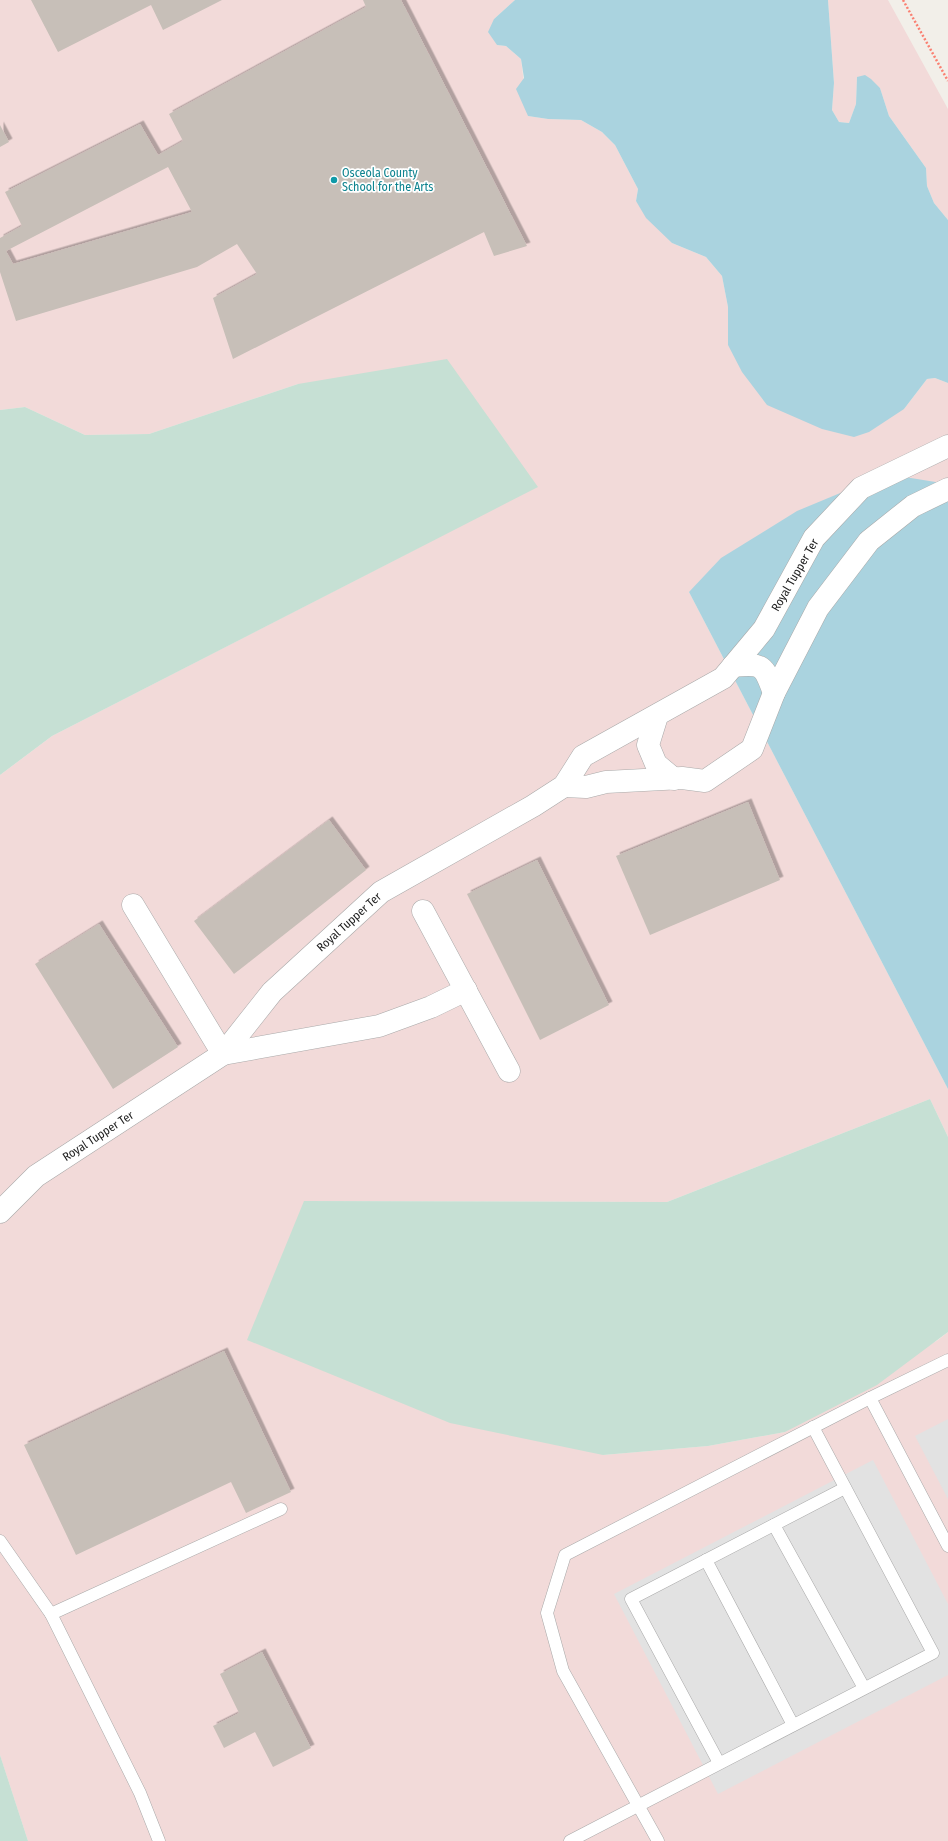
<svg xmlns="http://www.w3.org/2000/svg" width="948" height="1841" viewBox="0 0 948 1841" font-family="'Fira Sans Condensed',sans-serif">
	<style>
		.commercial { fill: #f2dad9 }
		.wetland { fill: #c6e0d4 }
		.parking { fill: #e2e2e2 }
		.water { fill: #aad3df }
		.building { fill: #c7bfb8; fill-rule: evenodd; filter: url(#shadow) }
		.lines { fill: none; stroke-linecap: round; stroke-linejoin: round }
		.lane-casing { stroke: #a9a9a9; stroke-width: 13 }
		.street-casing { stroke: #a9a9a9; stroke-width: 23 }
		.path { stroke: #fa8072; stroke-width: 2.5; stroke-dasharray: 2 2; stroke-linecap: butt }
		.lane { stroke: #fff; stroke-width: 12 }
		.street { stroke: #fff; stroke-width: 22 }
		.culture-dot { fill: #0f9aa8; stroke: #fff; stroke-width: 1.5 }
		.labels { text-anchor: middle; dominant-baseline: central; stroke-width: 3.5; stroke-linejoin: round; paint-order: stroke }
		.culture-label { font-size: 12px; fill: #0d838f; stroke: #fff; text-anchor: start }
		.street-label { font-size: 12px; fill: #222; stroke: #fff }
	</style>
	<defs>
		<filter id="shadow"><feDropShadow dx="3.5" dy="-3.5" stdDeviation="0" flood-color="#0004"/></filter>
	</defs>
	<rect width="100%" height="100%" fill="#f2efe9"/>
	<g class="commercial">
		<path d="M 0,0 L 515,0 L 494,19 L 497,45 L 506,46 L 521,59 L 528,116 L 548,119 L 581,120 L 602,132 L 615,145 L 638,189 L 636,201 L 672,243 L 706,257 L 722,276 L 728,307 L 728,345 L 904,409 L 927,379 L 935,378 L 948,383 L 948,484 L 689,592 L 948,1089 L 948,1137 L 930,1099 L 667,1202 L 304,1201 L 603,1455 L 708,1446 L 785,1432 L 938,1340 L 948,1332 L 948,1841 L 28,1841 L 0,1755 L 0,775 L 52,736 L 420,547 L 298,384 L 149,434 L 85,435 L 25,407 L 0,410 Z"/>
		<path d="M 828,0 L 888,0 L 948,109 L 948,220 L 934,203 L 927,186 L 926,168 L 889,116 L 880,88 L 857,77 L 856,104 L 849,123 L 839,122 L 832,110 L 834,83 Z"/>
	</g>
	<g class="wetland">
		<path d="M 447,359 L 538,487 L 52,736 L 0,775 L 0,410 L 25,407 L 85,435 L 149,434 L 298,384 Z"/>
		<path d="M 930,1099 L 948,1137 L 948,1332 L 877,1385 L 785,1432 L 708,1446 L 603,1455 L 450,1423 L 247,1340 L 304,1201 L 667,1202 Z"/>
		<path d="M 0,1755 L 28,1841 L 0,1841 Z"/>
	</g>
	<g class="parking">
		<path d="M 948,1419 L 948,1499 L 915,1436 Z"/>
		<path d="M 873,1460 L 948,1604 L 948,1675 L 718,1794 L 614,1594 Z"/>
	</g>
	<g class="water">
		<path d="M 515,0 L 828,0 L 834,83 L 832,110 L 839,122 L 849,123 L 856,104 L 857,77 L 865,75 L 871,79 L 880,88 L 889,116 L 926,168 L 927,186 L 934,203 L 948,220 L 948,383 L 935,378 L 927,379 L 904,409 L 869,432 L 854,437 L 822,429 L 767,405 L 742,372 L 728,345 L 728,307 L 722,276 L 706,257 L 672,243 L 646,218 L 636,201 L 638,189 L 615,145 L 602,132 L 581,120 L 548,119 L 528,116 L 516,89 L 524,78 L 521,59 L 506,46 L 497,45 L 488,32 L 494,19 Z"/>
		<path d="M 886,474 L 948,484 L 948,1089 L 689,592 L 721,558 L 797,511 Z"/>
	</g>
	<g class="building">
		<path d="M 31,0 L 222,0 L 163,30 L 151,5 L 58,52 Z"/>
		<path d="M 363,0 L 401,0 L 527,246 L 494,256 L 484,232 L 233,359 L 213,298 L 257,274 L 237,244 L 197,267 L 16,321 L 0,272 L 0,238 L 22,226 L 5,192 L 140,124 L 158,155 L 183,141 L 169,114 L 366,7 ZM 168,167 L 192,212 L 13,264 L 6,251 Z"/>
		<path d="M 0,125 L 9,142 L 0,147 Z"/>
		<path d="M 748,802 L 780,880 L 650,935 L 616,856 Z"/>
		<path d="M 329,820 L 366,870 L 234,974 L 194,921 Z"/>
		<path d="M 537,860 L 609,1005 L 540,1040 L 467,894 Z"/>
		<path d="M 99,924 L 178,1047 L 113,1089 L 35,964 Z"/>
		<path d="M 224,1351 L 291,1492 L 246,1513 L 231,1482 L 76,1555 L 24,1445 Z"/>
		<path d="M 262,1652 L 311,1748 L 273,1767 L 255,1732 L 224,1748 L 213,1726 L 239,1713 L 220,1674 Z"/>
	</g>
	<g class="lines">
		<g class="lane-casing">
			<g id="lane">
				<path d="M 870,1398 L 948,1546"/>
				<path d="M 774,1525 L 864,1688"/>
				<path d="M 0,1541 L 51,1614 L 140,1793 L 159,1841"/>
				<path d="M 706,1560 L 793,1725"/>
				<path d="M 51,1614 L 281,1509"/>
				<path d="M 719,1763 L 631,1599 L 845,1488"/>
				<path d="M 570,1841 L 933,1653 L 813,1427"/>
				<path d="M 658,1841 L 563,1671 L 547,1613 L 565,1555 L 870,1398 L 948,1360"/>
			</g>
		</g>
		<g class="street-casing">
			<g id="street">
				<path d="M 733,666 C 763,663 764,665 774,693"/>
				<path d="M 657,716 L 648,745 L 656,764 L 674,779"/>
				<path d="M 564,786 L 586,787 L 606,782 L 682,778 L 705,781 L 752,749 L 774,693 L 818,608 L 869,541 L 913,506 L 948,489"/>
				<path d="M 133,905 L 223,1054 L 379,1026 L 431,1007 L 466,990"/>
				<path d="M 423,911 L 509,1071"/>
				<path d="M 0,1212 L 36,1176 L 223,1054 L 272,992 L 381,892 L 533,806 L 564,786 L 583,756 L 723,678 L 764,629 L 814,538 L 861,488 L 948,446"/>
			</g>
		</g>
		<path class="path" d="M 903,0 L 948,81"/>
		<use href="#lane" class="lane"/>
		<use href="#street" class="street"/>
	</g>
	<circle class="culture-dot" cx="334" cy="180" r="4"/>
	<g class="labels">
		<g class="culture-label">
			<text x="342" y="173">Osceola County<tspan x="342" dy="14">School for the Arts</tspan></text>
		</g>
		<g class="street-label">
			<text transform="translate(795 575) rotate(-60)">Royal Tupper Ter</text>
			<text transform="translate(349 922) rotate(-42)">Royal Tupper Ter</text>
			<text transform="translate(98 1136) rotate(-33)">Royal Tupper Ter</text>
		</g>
	</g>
</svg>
